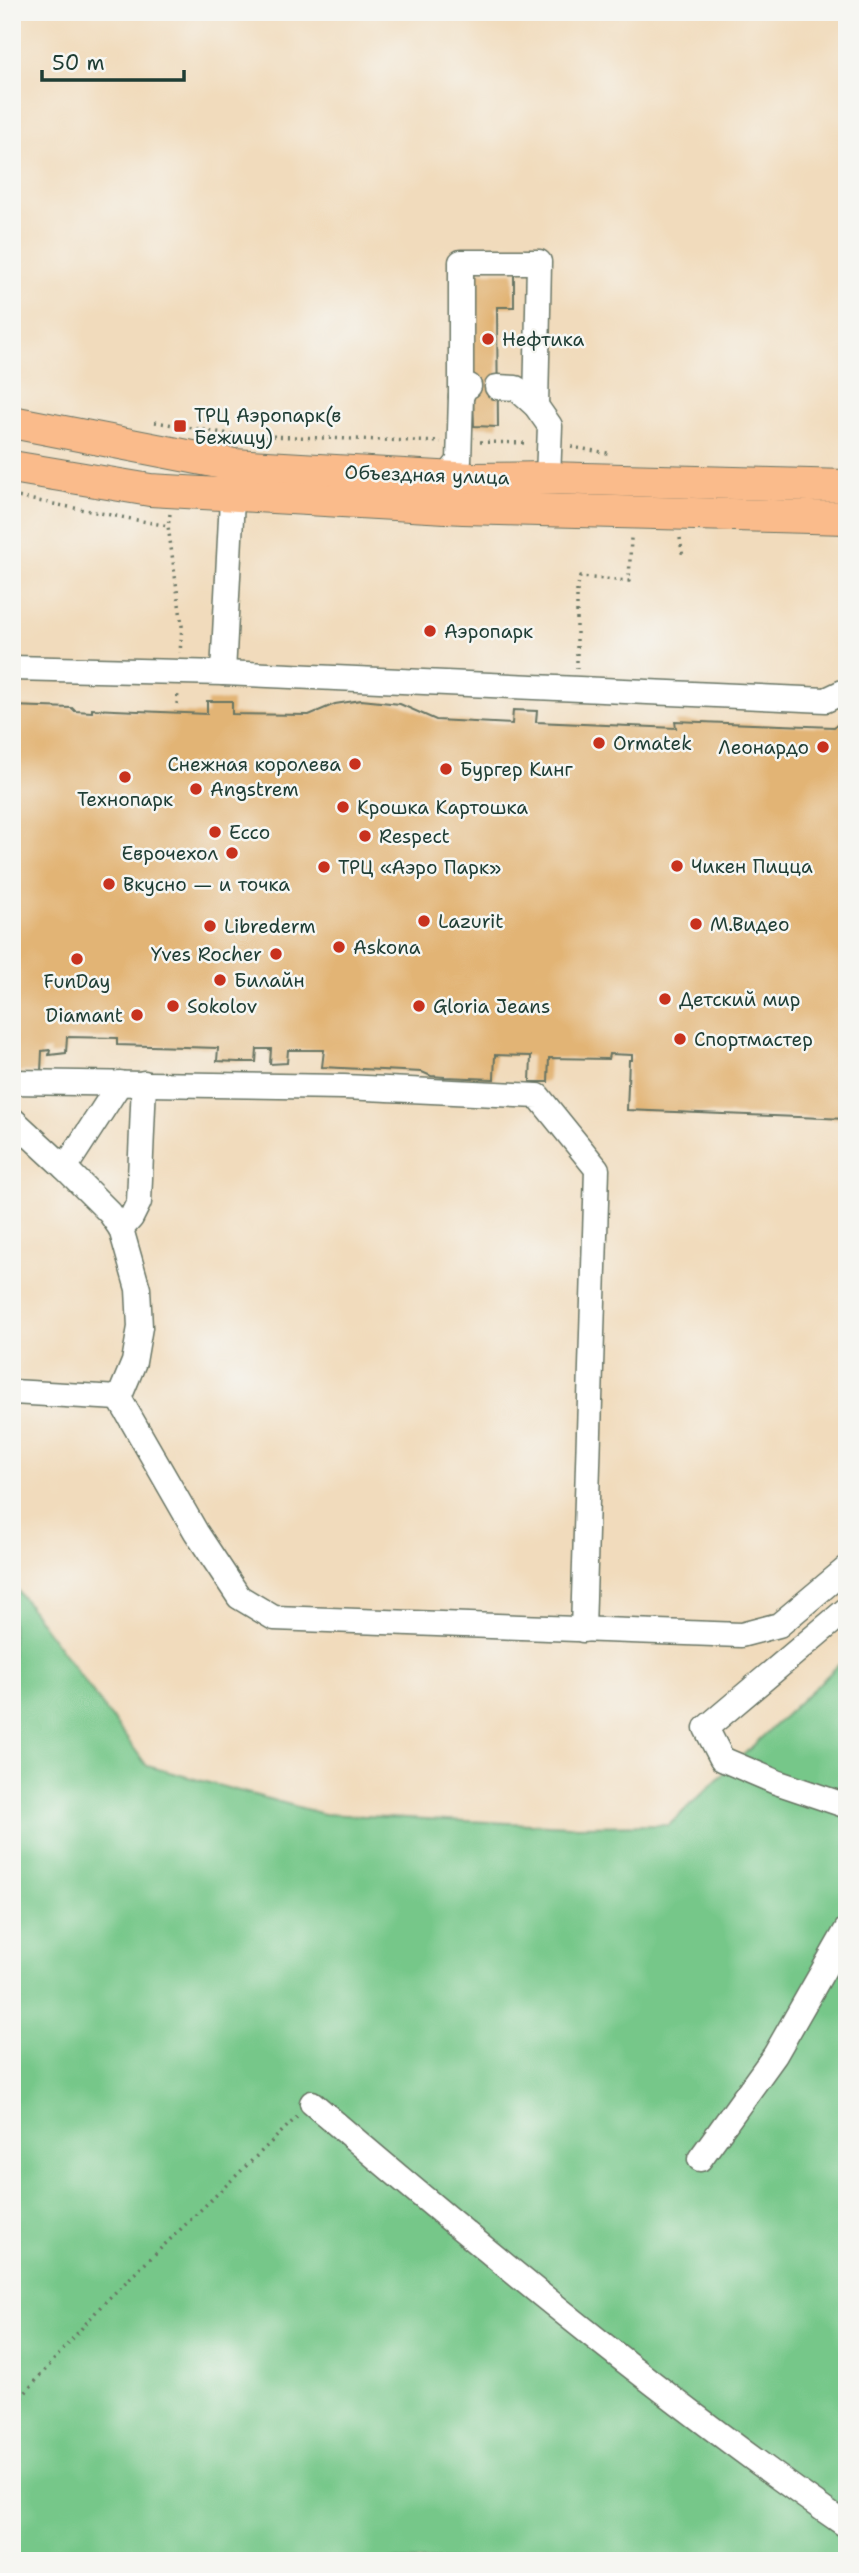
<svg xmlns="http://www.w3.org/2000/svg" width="859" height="2573" viewBox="0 0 859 2573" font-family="'Shantell Sans',sans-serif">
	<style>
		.green { fill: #76c789; stroke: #4a825e; stroke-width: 2 }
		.building { fill: #e2b475 }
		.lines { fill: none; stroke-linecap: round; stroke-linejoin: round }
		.minor-casing { stroke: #687464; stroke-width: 27 }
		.major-casing { stroke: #687464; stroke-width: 34 }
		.path { stroke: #687464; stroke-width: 3.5; stroke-dasharray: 2 5; stroke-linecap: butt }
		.minor { stroke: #fff; stroke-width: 24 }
		.major { stroke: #fabb8b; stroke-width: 32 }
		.poi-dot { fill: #c8321e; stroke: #f6f6f2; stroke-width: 2.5 }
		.labels { text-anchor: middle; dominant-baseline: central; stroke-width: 5; stroke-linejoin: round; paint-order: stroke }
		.poi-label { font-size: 19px; fill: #1f3d34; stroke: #f6f6f2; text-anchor: start }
		.street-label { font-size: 19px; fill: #1f3d34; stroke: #f6f6f2 }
	</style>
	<rect width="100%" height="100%" fill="#f6f6f2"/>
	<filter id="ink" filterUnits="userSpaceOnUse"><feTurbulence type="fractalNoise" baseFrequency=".0143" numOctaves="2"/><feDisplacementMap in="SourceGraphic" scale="14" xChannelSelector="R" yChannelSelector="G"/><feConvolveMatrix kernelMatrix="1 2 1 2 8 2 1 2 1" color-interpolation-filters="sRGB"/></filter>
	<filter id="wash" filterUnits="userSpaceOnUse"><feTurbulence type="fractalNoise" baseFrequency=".00686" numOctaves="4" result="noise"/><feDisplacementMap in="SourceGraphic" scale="28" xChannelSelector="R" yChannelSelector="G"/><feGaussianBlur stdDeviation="1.57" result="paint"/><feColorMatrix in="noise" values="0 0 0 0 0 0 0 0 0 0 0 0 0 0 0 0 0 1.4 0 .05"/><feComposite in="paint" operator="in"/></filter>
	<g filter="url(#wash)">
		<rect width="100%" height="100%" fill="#f1dbbc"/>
		<path class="green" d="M 12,1583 L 147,1766 L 324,1814 L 570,1826 L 669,1825 L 847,1657 L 847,2561 L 12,2561 Z"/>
		<g id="blocks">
			<g class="building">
				<path d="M 469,272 L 514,272 L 514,307 L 497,307 L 498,427 L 474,426 Z"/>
				<path d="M 361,700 L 400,704 L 436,720 L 512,724 L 513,710 L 537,711 L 536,722 L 676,728 L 675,721 L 834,727 L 847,718 L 847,1119 L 627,1110 L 629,1060 L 632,1060 L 632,1055 L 609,1054 L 608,1059 L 549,1058 L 548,1082 L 530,1082 L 531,1056 L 495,1055 L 494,1079 L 445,1077 L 431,1076 L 422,1072 L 322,1067 L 324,1050 L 288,1050 L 287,1063 L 270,1064 L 271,1049 L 257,1049 L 256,1062 L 238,1062 L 217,1061 L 218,1048 L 117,1045 L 117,1038 L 67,1037 L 66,1053 L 49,1055 L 50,1050 L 42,1051 L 41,1072 L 12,1072 L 12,706 L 72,708 L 75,711 L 92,712 L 92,709 L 207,714 L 207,701 L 232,701 L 232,714 L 309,715 L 335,704 Z"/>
			</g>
		</g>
	</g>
	<g filter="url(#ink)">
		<use href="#blocks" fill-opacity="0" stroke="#687464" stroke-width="2"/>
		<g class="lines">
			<g class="minor-casing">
				<g id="minor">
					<path d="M 497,387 L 516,388 L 536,406 L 550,426 L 548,478"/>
					<path d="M 461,397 L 461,262 L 539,262 L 536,406"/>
					<path d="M 447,477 L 459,461 L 461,397 L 465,388 L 469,386"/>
					<path d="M 12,668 L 223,673 L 826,700 L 847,690"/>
					<path d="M 223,673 L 233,480"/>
					<path d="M 12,1082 L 344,1087 L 538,1096 L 597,1169 L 583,1630"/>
					<path d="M 12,1119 L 65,1168 L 110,1213 L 121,1229 L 138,1289 L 140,1327 L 134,1362 L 119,1398"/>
					<path d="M 65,1168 L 120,1083"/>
					<path d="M 121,1229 L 131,1218 L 139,1202 L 144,1083"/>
					<path d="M 12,1392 L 119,1398"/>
					<path d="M 119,1398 L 196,1532 L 239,1597 L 274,1618 L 741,1635 L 779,1625 L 847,1568"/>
					<path d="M 847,1609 L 706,1728 L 722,1759 L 776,1782 L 847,1806"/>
					<path d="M 312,2103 C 484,2250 661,2397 847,2526"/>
					<path d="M 700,2159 L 775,2055 L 847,1929"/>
				</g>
			</g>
			<g class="major-casing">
				<g id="major">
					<path d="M 12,422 L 234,465 L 473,479 L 548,478 L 847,486"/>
					<path d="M 12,467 L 150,490 L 463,508 L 847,518"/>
				</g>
			</g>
			<g class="path">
				<path d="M 155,422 L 237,435 L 441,442"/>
				<path d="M 480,442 L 528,443"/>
				<path d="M 571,447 L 608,453"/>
				<path d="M 12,496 L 168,526"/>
				<path d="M 170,514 L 168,526 L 182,625 L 180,653"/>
				<path d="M 680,538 L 683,558"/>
				<path d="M 577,669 L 577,590 L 580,577 L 629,581 L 631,538"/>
				<path d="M 177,704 L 178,692"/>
				<path d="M 12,2408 L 101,2306 L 297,2117"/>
			</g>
			<use href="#minor" class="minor"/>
			<use href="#major" class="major"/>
		</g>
	</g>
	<g class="poi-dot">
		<circle cx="488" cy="339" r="7"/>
		<rect x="173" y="419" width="14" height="14" rx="3.5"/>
		<circle cx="430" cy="631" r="7"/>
		<circle cx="599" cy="743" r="7"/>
		<circle cx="823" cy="747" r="7"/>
		<circle cx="355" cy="764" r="7"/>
		<circle cx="446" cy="769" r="7"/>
		<circle cx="125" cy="777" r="7"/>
		<circle cx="196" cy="789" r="7"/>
		<circle cx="343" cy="807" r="7"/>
		<circle cx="215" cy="832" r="7"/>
		<circle cx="365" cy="836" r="7"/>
		<circle cx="232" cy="853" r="7"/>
		<circle cx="677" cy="866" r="7"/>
		<circle cx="324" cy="867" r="7"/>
		<circle cx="109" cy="884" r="7"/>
		<circle cx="424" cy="921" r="7"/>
		<circle cx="696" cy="924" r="7"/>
		<circle cx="210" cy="926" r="7"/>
		<circle cx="339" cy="947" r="7"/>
		<circle cx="276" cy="954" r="7"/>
		<circle cx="77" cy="959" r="7"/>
		<circle cx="220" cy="980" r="7"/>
		<circle cx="665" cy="999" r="7"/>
		<circle cx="173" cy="1006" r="7"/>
		<circle cx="419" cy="1006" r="7"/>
		<circle cx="137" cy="1015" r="7"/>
		<circle cx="680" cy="1039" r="7"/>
	</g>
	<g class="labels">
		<g class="poi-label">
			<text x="502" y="339">Нефтика</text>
			<text x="194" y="415">ТРЦ Аэропарк(в<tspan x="194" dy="22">Бежицу)</tspan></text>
			<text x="444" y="631">Аэропарк</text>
			<text x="613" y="743">Ormatek</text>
			<text x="809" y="747" text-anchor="end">Леонардо</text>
			<text x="341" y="764" text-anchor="end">Снежная королева</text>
			<text x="460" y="769">Бургер Кинг</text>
			<text x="210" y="789">Angstrem</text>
			<text x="125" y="799" text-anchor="middle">Технопарк</text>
			<text x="357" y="807">Крошка Картошка</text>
			<text x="229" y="832">Ecco</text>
			<text x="379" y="836">Respect</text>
			<text x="218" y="853" text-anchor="end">Еврочехол</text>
			<text x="691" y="866">Чикен Пицца</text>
			<text x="338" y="867">ТРЦ «Аэро Парк»</text>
			<text x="123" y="884">Вкусно — и точка</text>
			<text x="438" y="921">Lazurit</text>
			<text x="710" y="924">М.Видео</text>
			<text x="224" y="926">Librederm</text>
			<text x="353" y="947">Askona</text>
			<text x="262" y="954" text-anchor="end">Yves Rocher</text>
			<text x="234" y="980">Билайн</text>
			<text x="77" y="981" text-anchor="middle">FunDay</text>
			<text x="679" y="999">Детский мир</text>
			<text x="187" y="1006">Sokolov</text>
			<text x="433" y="1006">Gloria Jeans</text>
			<text x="123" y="1015" text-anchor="end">Diamant</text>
			<text x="694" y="1039">Спортмастер</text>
		</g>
		<g class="street-label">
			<text transform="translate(427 475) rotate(2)">Объездная улица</text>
		</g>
	</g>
	<rect width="859" height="2573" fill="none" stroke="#f6f6f2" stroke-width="42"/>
	<path d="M42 70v10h142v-10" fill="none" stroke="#1f3d34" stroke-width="3.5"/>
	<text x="52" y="70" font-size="21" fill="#1f3d34" stroke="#f6f6f2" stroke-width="5" paint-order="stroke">50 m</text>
</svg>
